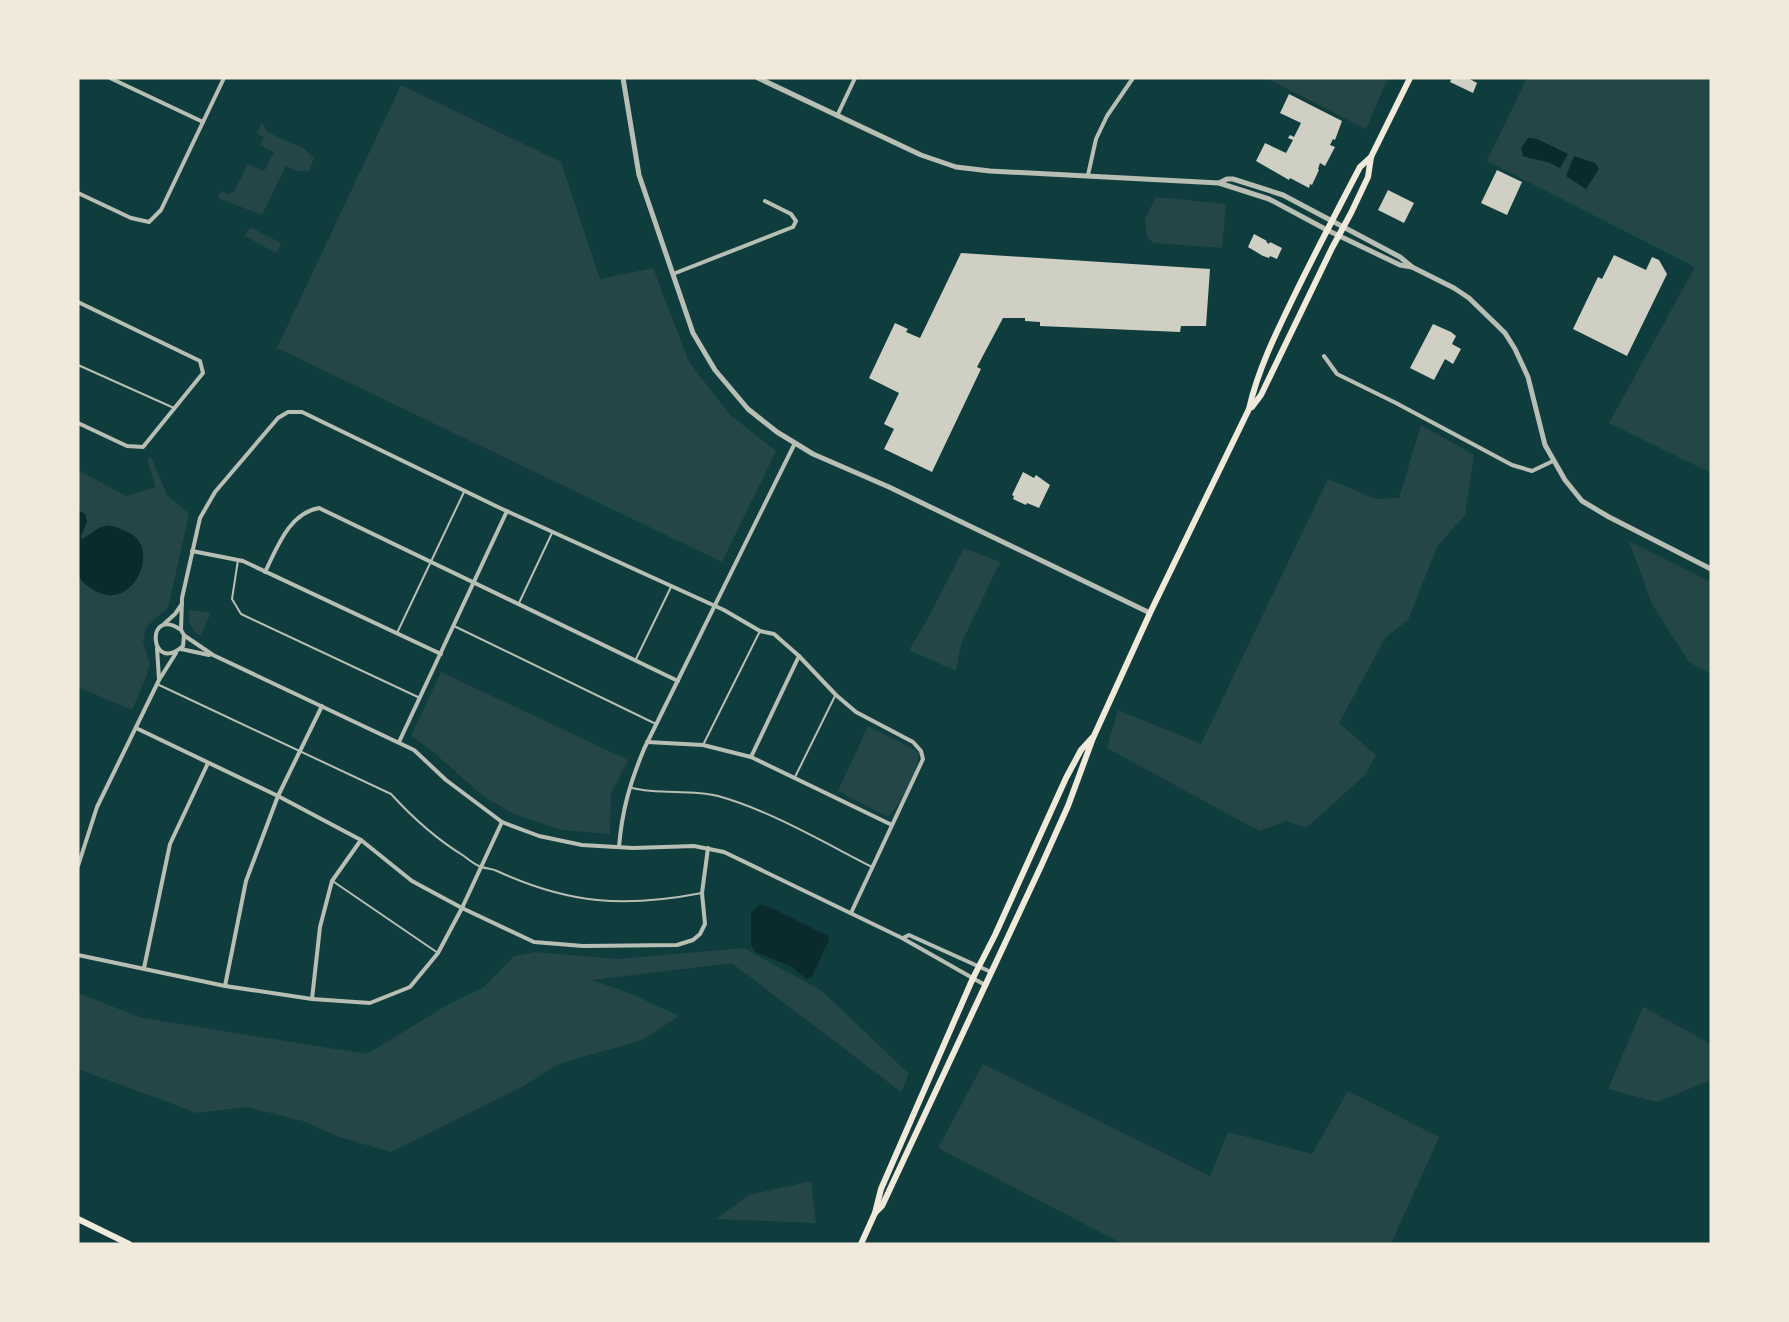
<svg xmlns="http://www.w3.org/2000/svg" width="1789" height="1322" viewBox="0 0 1789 1322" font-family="Helvetica,sans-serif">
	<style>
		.green { fill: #244646; fill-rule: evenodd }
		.water { fill: #0a2a2b }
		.building { fill: #cfcfc3 }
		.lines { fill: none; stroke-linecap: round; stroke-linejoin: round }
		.service { stroke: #b8beb3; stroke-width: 2 }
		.minor { stroke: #b8beb3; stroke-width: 4 }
		.tertiary { stroke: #b8beb3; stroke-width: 5 }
		.secondary { stroke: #f1e9da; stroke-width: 6 }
	</style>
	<rect width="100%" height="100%" fill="#0f3d3e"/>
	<g class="green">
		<path d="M 1266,78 L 1388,78 L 1366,129 Z"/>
		<path d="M 1527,78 L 1711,78 L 1711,473 L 1609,423 L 1695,267 L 1487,161 ZM 1528,138 L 1537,139 L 1567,154 L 1560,168 L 1548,162 L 1528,158 Z"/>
		<path d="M 401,85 L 561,162 L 600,279 L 653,268 L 689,362 L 730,415 L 776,451 L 722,562 L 277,348 Z"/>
		<path d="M 262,122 L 267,132 L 303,148 L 314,158 L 309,171 L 296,171 L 286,166 L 262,215 L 218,198 L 221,191 L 230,195 L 232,192 L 234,192 L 247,165 L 251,165 L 264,171 L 274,152 L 260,145 L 264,137 L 256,134 Z"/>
		<path d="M 1156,197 L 1226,204 L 1222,248 L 1154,243 L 1147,238 L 1145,219 Z"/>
		<path d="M 250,227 L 281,243 L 276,253 L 245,236 Z"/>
		<path d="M 1421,425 L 1474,455 L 1465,515 L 1437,547 L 1408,620 L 1386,637 L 1339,723 L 1376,755 L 1364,776 L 1306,828 L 1286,821 L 1259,831 L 1107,748 L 1118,710 L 1201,744 L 1328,479 L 1376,499 L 1399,498 Z"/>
		<path d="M 151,457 L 167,495 L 189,514 L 168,608 L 146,627 L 143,642 L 150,663 L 147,675 L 132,710 L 78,687 L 78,470 L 126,496 L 156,487 L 147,460 Z"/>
		<path d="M 1629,541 L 1711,582 L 1711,674 L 1689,662 L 1652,604 Z"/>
		<path d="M 964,548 L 1000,562 L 961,644 L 956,671 L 909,650 L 926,622 Z"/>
		<path d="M 189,610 L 211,613 L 200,636 C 191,630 187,621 189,610 Z"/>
		<path d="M 441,672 L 628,760 L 611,794 L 610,834 L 562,830 L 514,814 L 483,796 L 431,750 L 411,736 Z"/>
		<path d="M 868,726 L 912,748 L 919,753 C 918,772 901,803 888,817 L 838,791 Z"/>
		<path d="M 744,948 L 822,991 L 909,1074 L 901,1092 L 732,963 L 592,980 L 629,993 L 679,1016 L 642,1040 L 558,1064 L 524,1086 L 391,1152 L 339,1137 L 303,1121 L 247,1107 L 197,1113 L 78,1069 L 78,993 L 142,1018 L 367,1054 L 449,1004 L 484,987 L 514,956 L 535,952 L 618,959 Z"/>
		<path d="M 1643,1007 L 1711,1044 L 1711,1080 L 1657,1102 L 1608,1089 Z"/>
		<path d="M 983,1064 L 1210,1176 L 1228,1132 L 1312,1154 L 1348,1091 L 1439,1137 L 1391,1244 L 1123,1244 L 938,1148 Z"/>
		<path d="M 811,1181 L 816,1223 L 716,1219 L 749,1195 Z"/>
	</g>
	<g class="water">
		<path d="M 1528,138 L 1537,139 L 1568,154 L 1560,168 L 1548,162 L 1523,156 L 1521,148 Z"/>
		<path d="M 1574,156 L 1595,163 L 1599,169 L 1586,189 L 1566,176 Z"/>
		<path d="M 78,510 L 85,514 L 87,522 L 81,536 L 81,539 C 90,536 95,528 105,526 C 113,524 119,529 127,532 C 162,545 135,610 98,592 C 90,589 81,582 78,574 C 76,569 78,520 78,510 Z"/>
		<path d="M 760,904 L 778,911 L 828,936 L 829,940 L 812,976 L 807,979 L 790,966 L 756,952 L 751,945 L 751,913 Z"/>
	</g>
	<g class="building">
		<path d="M 1452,78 L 1468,78 L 1477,83 L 1473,93 L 1450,82 Z"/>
		<path d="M 1289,94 L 1342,121 L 1335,140 L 1333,139 L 1330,145 L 1335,147 L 1325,166 L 1320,163 L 1318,169 L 1319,170 L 1312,185 L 1310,184 L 1309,188 L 1290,178 L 1289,180 L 1256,161 L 1265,143 L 1286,153 L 1293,140 L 1288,138 L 1290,135 L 1294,137 L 1301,123 L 1280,113 Z"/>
		<path d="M 1497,170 L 1522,182 L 1507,215 L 1481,203 Z"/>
		<path d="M 1388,190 L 1414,203 L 1404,223 L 1378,210 Z"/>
		<path d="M 1254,234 L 1267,241 L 1266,242 L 1269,244 L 1270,242 L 1282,248 L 1277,259 L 1270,256 L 1269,258 L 1263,256 L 1248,247 Z"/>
		<path d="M 961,253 L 1210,269 L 1206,326 L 1181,326 L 1180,332 L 1040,326 L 1040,322 L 1025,321 L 1025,318 L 1003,318 L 977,367 L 981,369 L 932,472 L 884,449 L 894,429 L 884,424 L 899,393 L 869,378 L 895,323 L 908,329 L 906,332 L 920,338 Z"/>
		<path d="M 1614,255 L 1646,270 L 1652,257 L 1659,260 L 1667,274 L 1627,356 L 1573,329 L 1598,277 L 1602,279 Z"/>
		<path d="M 1433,324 L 1451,332 L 1456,336 L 1452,344 L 1461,349 L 1453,364 L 1445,359 L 1434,380 L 1410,368 Z"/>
		<path d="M 1023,472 L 1034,478 L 1036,475 L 1050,485 L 1039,508 L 1027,503 L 1026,505 L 1013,499 L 1014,496 L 1012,495 Z"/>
	</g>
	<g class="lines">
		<g class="service">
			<path d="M 78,365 L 174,408"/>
			<path d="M 238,560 L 232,599 L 241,614 L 420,698"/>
			<path d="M 519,603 L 552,533"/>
			<path d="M 454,626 L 656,724"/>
			<path d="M 397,633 L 464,492"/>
			<path d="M 635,661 L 671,587"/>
			<path d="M 157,684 L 391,794 C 413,818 436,839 464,856 C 468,859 474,864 479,866 C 485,869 491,868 497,871 C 569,904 624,908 702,893"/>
			<path d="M 703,745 L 760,631"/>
			<path d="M 795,777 L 835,696"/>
			<path d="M 632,788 C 660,795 690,789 718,796 C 769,810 825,843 872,867"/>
			<path d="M 334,882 L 438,953"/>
		</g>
		<g class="minor">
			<path d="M 110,78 L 203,122"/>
			<path d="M 837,116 L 855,78"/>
			<path d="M 1088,175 L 1096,139 L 1107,116 L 1133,78"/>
			<path d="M 78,193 L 131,218 L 149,222 L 161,210 L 224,78"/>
			<path d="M 673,274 L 793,227 L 796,221 L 791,214 L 765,201"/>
			<path d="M 78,302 L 200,361 L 203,373 L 143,447 L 127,446 L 78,423"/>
			<path d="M 1324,356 L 1337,374 L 1396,403 L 1512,465 L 1532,471 L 1553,461"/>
			<path d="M 192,551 L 243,561 L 441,654"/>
			<path d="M 265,572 C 277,548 289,513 319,508 L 678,681"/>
			<path d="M 164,624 L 175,614 L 182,604"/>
			<path d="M 181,630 C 145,604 149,676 183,646 L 184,635 L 181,630 L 182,598 L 200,518 L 215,492 L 278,418 L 288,412 L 302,412 L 500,508 L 724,610 L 760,631 L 774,634 L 799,656 L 836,695 L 856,712 L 913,742 L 921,751 L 923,759 L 851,913"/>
			<path d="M 185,636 L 213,655 L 414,750 L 446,780 L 502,822 L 539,836 L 582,845 L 633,848 L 694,846 L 724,852 L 902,938 L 985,985"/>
			<path d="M 157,648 L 159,679"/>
			<path d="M 181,649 L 209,655"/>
			<path d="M 136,728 L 278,796 L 361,840 L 412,881 L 462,908 L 534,942 L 583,946 L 677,945 L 693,940 L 700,934 L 705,924 L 702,893 L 708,848"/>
			<path d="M 399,742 L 507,511"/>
			<path d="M 647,742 L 703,745 L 751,757 L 892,825"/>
			<path d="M 751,757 L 799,656"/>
			<path d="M 619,847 C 622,810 630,783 644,749 L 795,443"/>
			<path d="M 78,866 L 97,807 L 159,680 L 176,653"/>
			<path d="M 903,938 L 909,935 L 991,972"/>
			<path d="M 78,955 L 225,986 L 312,999 L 370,1003 L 410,987 L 438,953 L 462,908 L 502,822"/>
			<path d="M 144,968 L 170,844 L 208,763"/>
			<path d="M 225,986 L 246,881 L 278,796 L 322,706"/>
			<path d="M 312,999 L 320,927 L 332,881 L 361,840"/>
		</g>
		<g class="tertiary">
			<path d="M 623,78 L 639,175 L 693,333 L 715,370 L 748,409 L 777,432 L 813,454 L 889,487 L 1150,613"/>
			<path d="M 758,78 L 921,155 L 956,167 L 990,171 L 1219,183 L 1269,199 L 1327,230 L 1400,265 L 1412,267"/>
			<path d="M 1219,183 L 1227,179 L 1233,179 L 1283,195 L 1400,257 L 1412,267 L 1454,288 L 1469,298 L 1505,333 L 1515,349 L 1528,377 L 1545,445 L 1565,480 L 1582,501 L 1609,517 L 1711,569"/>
		</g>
		<g class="secondary">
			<path d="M 1252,407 L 1261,395 L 1332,248 L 1351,213 L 1368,177 L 1371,157 L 1410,78"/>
			<path d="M 875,1213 L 882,1206 L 1042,864 L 1068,806 L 1093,738 L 1150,613 L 1249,409 C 1258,369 1277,331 1295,294 C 1316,251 1338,209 1360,167 L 1371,157"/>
			<path d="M 78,1219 L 129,1244"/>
			<path d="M 861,1244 L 875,1213 L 881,1189 L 973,978 L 995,935 L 1066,778 L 1081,750 L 1092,738"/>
		</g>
	</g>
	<rect width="1789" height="1322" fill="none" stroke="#f1e9da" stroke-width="159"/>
</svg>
